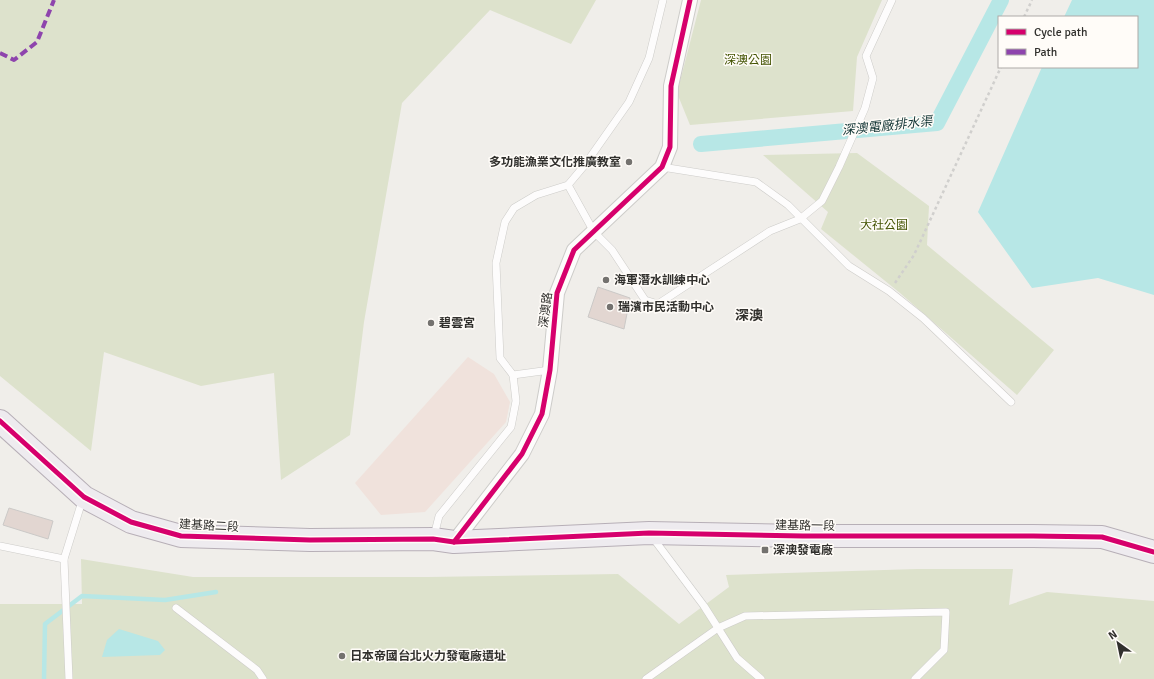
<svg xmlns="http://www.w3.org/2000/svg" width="1154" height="679" viewBox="0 0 1154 679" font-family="Signika,'Noto Sans TC',sans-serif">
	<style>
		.industrial { fill: #f0e2dc }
		.green { fill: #dde2cc }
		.water { fill: #b7e7e6 }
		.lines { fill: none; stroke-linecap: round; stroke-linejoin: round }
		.stream { stroke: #b7e7e6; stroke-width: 4.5 }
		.canal { stroke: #b7e7e6; stroke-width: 16 }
		.building { fill: #e2d6d1; stroke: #cbc9c7 }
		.lane-casing { stroke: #cdccc9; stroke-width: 8 }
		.street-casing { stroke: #cdccc9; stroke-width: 16 }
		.primary-casing { stroke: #b7afb7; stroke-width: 24 }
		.path { stroke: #d0cfcd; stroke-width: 2.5; stroke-dasharray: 3 3; stroke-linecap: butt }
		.lane { stroke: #fdfcfc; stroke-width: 7 }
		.street { stroke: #fdfcfc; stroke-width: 14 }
		.primary { stroke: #eeebef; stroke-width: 22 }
		.quiet { stroke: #8e44ad; stroke-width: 4; stroke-dasharray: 8 4; stroke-linecap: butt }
		.cycleway-casing { stroke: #fffcf8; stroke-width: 8 }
		.cycleway { stroke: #d6006c; stroke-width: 5 }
		.poi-dot { fill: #74726f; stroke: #fffcf8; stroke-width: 1.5 }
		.labels { text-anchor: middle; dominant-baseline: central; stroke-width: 3; stroke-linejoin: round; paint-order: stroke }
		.park-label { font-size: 12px; fill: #445403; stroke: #fffcf8 }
		.poi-label { font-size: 12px; font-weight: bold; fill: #31302d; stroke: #fffcf8; text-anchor: start }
		.street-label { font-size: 12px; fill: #31302d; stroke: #fffcf8 }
		.water-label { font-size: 13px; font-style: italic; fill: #123535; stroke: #fffcf8 }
		.quarter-label { font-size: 14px; font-weight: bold; fill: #31302d; stroke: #fffcf8 }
	</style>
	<rect width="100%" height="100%" fill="#f0eeea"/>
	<path class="industrial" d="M 468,357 L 494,374 L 510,402 L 506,422 L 425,512 L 381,515 L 355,483 Z"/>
	<g class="green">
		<path d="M 0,0 L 596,0 L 571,44 L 490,10 L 402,103 L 364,322 L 350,435 L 281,480 L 274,373 L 201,386 L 104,352 L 91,451 L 0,376 Z"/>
		<path d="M 701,0 L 882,0 L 857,57 L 853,111 L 690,125 L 677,93 Z"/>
		<path d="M 857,153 L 929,206 L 927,245 L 1054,350 L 1017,395 L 900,293 L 821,229 L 828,212 L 763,155 Z"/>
		<path d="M 81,559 L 193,577 L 428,577 L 618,574 L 679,624 L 729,587 L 726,575 L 917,569 L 1013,569 L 1009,605 L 1047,592 L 1154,601 L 1154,679 L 0,679 L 0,604 L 82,604 Z"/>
	</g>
	<g class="water">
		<path d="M 1072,0 L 1154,0 L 1154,295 L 1098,278 L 1032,288 L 978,212 L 1042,67 L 1137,67 L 1137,17 L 1064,17 Z"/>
		<path d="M 119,629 L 158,641 L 165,650 L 160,655 L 102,657 L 107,640 Z"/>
	</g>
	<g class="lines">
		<path class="stream" d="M 44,679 L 45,624 L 82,596 L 165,600 L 216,592"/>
		<path class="canal" d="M 701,144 L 937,123 L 1001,0"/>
	</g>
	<g class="building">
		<path d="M 598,287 L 630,298 L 624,329 L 588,317 Z"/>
		<path d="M 9,508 L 53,521 L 48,539 L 3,525 Z"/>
	</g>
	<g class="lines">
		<g class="lane-casing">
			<g id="lane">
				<path d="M 662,167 L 756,182 L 788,205 L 849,266 L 889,291 L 923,318 L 1011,402"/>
				<path d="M 568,185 L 594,232 L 612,250 L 645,300 L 658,304 L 770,231 L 800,219 L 822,201 L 839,167 L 865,108 L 873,78 L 866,56 L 892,0"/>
				<path d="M 513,375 L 550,370"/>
				<path d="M 434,536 L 439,516 L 511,427 L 516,401 L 513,375 L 500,358 L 496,263 L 505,222 L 514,208 L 536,195 L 568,185 L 584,166 L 629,102 L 649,58 L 663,0"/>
				<path d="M 0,546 L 64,559"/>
				<path d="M 176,608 L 257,670 L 263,679"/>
				<path d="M 69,679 L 64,559 L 83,498"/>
				<path d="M 646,679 L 718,628 L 704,606 L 653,538"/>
				<path d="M 761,679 L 737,658 L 718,628 L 745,616 L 946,612 L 944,650 L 915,679"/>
			</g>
		</g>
		<g class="street-casing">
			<path id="street" d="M 454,542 L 522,454 L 542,414 L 550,370 L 557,293 L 574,250 L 662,167 L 670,147 L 671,86 L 690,0"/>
		</g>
		<g class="primary-casing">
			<path id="primary" d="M 0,421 L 84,497 L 131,522 L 181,536 L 310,540 L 433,539 L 454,542 L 649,533 L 803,536 L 1033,536 L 1102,537 L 1154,552"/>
		</g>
		<g class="path">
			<path d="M 1024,17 L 1032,0"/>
			<path d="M 895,283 L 914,255 L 1001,67"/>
		</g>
		<use href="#lane" class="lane"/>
		<use href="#street" class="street"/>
		<use href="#primary" class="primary"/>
		<path class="quiet" d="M 0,53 L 14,60 L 37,42 L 54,0"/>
		<g class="cycleway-casing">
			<g id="cycleway">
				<path d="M 0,421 L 84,497 L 131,522 L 181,536 L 310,540 L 433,539 L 454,542 L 649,533 L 803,536 L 1033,536 L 1102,537 L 1154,552"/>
				<path d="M 454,542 L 522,454 L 542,414 L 550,370 L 557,293 L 574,250 L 662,167 L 670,147 L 671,86 L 690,0"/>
			</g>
		</g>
		<use href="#cycleway" class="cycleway"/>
	</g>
	<g class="poi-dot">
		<circle cx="629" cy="162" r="4"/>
		<circle cx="606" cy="280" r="4"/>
		<circle cx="610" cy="307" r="4"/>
		<circle cx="431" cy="323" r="4"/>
		<rect x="761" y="546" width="8" height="8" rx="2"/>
		<circle cx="342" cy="656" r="4"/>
	</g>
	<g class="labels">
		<g class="park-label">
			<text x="748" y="60">深澳公園</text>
			<text x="884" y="225">大社公園</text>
		</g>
		<g class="poi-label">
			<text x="621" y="162" text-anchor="end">多功能漁業文化推廣教室</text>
			<text x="614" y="280">海軍潛水訓練中心</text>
			<text x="618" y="307">瑞濱市民活動中心</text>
			<text x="439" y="323">碧雲宮</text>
			<text x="773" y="550">深澳發電廠</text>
			<text x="350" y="656">日本帝國台北火力發電廠遺址</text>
		</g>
		<g class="street-label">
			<text transform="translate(546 310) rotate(-83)">深澳路</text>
			<text transform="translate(209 526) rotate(3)">建基路二段</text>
			<text transform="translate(805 526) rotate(1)">建基路一段</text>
		</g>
		<g class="water-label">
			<text transform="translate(887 126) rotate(-6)">深澳電廠排水渠</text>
		</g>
		<g class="quarter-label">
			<text x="749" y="315">深澳</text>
		</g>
	</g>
	<rect x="998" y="16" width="140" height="52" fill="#fffcf8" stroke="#adaaa7"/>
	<rect x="1006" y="29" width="20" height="6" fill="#d6006c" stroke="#adaaa7"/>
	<text x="1034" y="36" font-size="12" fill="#31302d">Cycle path</text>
	<rect x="1006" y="49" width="20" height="6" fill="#8e44ad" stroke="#adaaa7"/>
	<text x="1034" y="56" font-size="12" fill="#31302d">Path</text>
	<g transform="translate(1118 643) rotate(327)" stroke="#fffcf8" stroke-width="3" paint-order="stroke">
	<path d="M0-3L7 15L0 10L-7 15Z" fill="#31302d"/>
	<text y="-6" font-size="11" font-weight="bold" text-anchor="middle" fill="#31302d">N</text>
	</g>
</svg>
